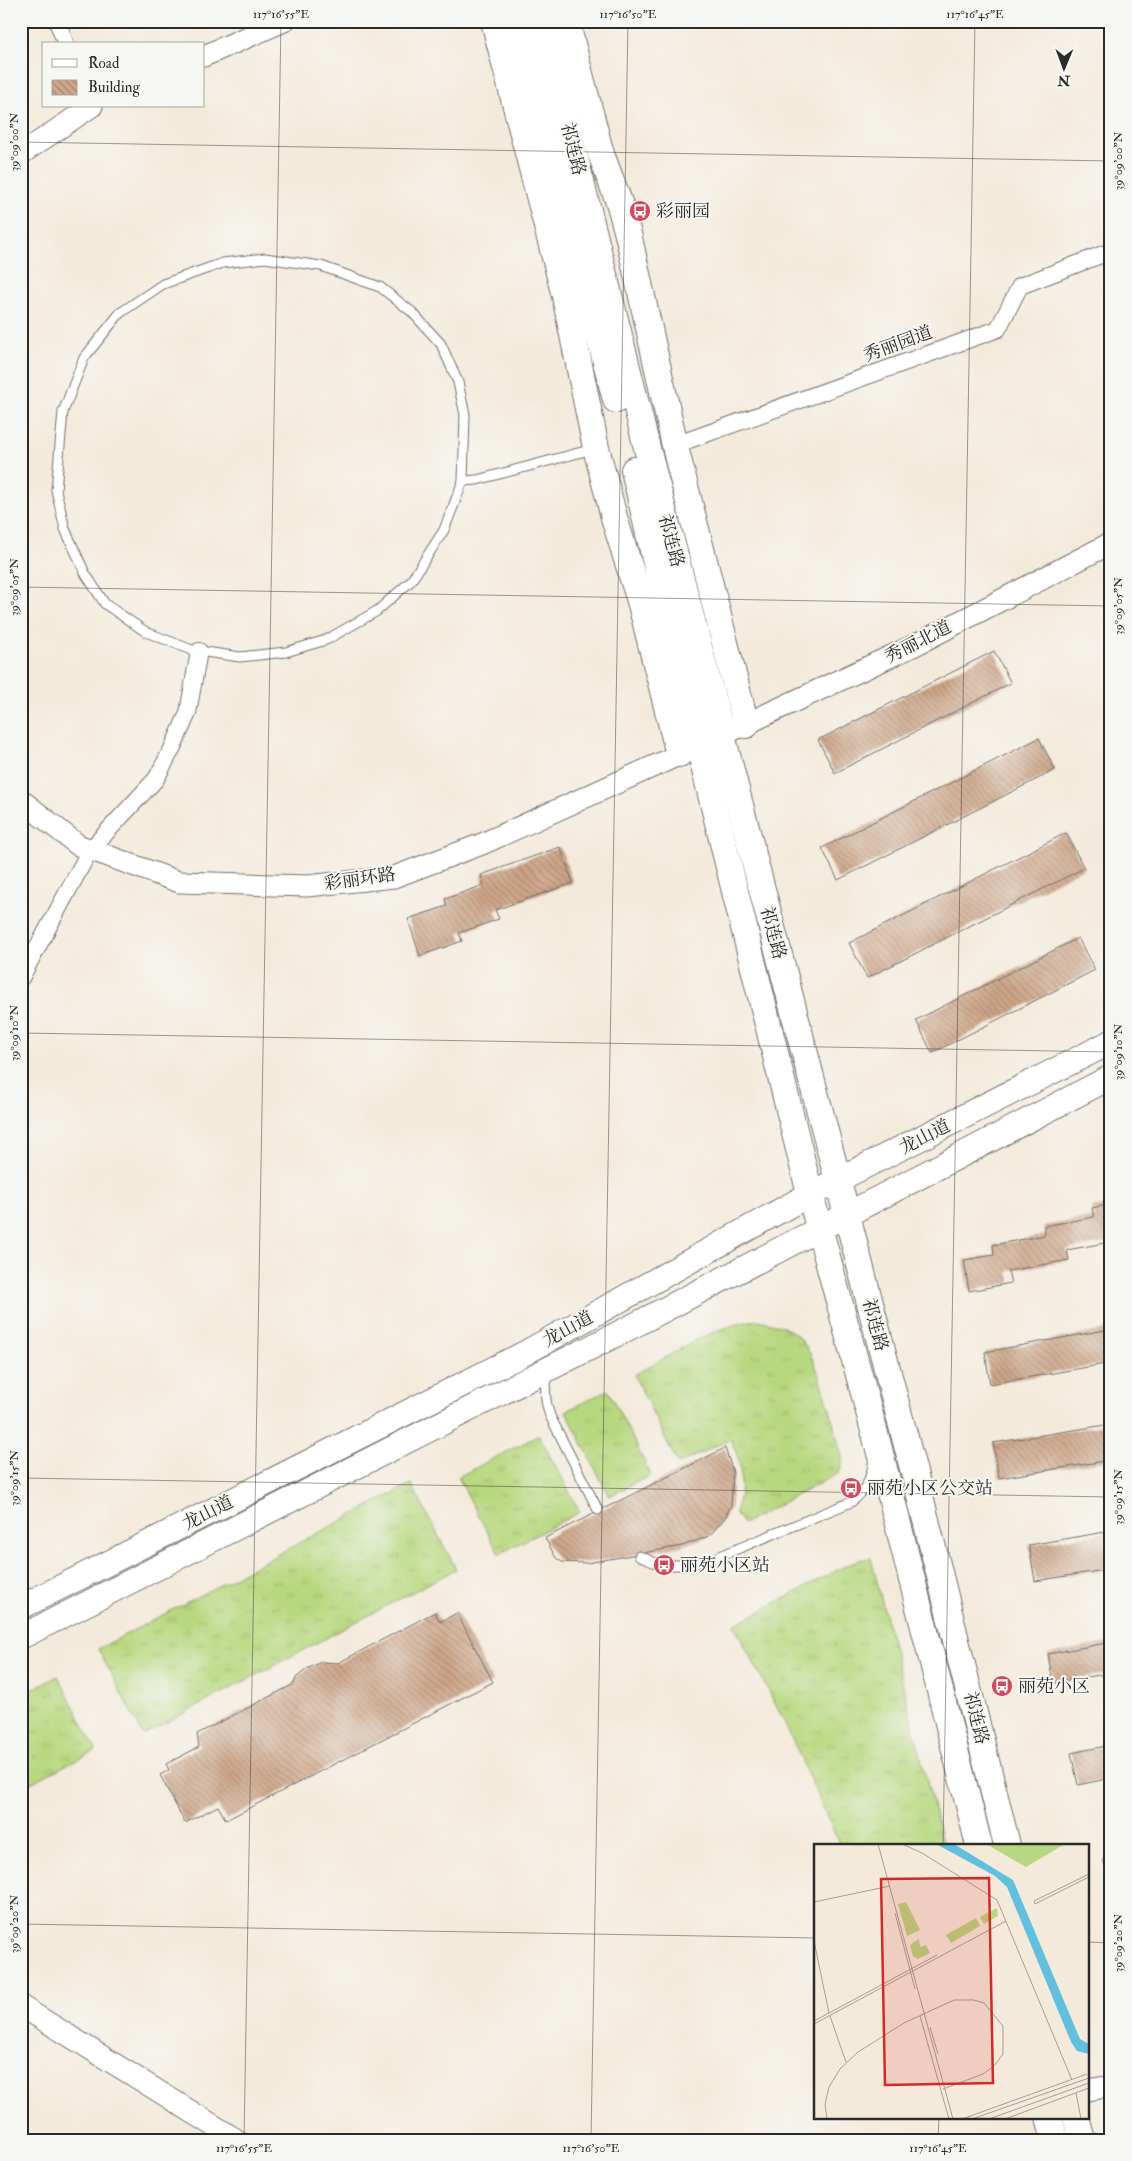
<svg xmlns="http://www.w3.org/2000/svg" width="1132" height="2161" viewBox="0 0 1132 2161" font-family="'IM FELL Double Pica','Noto Serif SC',serif">
	<style>
		.grass { fill: url(#grass-tufts); stroke: #728255 }
		.building { fill: url(#building-back-hatch) }
		.lines { fill: none; stroke-linecap: round; stroke-linejoin: round }
		.service-casing { stroke: #716e69; stroke-width: 11 }
		.minor-casing { stroke: #716e69; stroke-width: 18 }
		.tertiary-casing { stroke: #716e69; stroke-width: 23 }
		.secondary-casing { stroke: #716e69; stroke-width: 26 }
		.primary-casing { stroke: #716e69; stroke-width: 28 }
		.service { stroke: #fff; stroke-width: 9 }
		.minor { stroke: #fff; stroke-width: 16 }
		.tertiary { stroke: #fff; stroke-width: 21 }
		.secondary { stroke: #fff; stroke-width: 24 }
		.primary { stroke: #fff; stroke-width: 26 }
		.ticks { fill: none; stroke: #2b2b2b; stroke-width: 1; stroke-opacity: 0.45 }
		.labels { text-anchor: middle; dominant-baseline: central; stroke-width: 4; stroke-linejoin: round; paint-order: stroke }
		.street-label { font-size: 18px; fill: #2b2b2b; stroke: #f6f6f2 }
		.poi-label { font-size: 18px; fill: #2b2b2b; stroke: #f6f6f2; text-anchor: start }
		.inset-road { fill: none; stroke: #a49e95; stroke-width: 1 }
		.view { fill: #d62828; fill-opacity: 0.15; stroke: #d62828; stroke-width: 2.5 }
		.inset-edge { fill: none; stroke: #2b2b2b; stroke-width: 2.5 }
		.neatline { fill: none; stroke: #2b2b2b; stroke-width: 2 }
		.ticks-label { font-size: 12px; text-anchor: middle; fill: #2b2b2b }
	</style>
	<defs>
		<pattern id="grass-tufts" width="24" height="20" patternUnits="userSpaceOnUse" patternTransform="scale(1.25)"><rect width="24" height="20" fill="#b8d87f"/><path d="M3 7l-1-3M5 7V3M7 7l1-3M15 17l-1-3M17 17v-4M19 17l1-3" fill="none" stroke="#9eba6e"/></pattern>
		<pattern id="building-back-hatch" width="6" height="6" patternUnits="userSpaceOnUse" patternTransform="scale(1.25)"><rect width="6" height="6" fill="#cda588"/><path d="M-1 5l2 2M0 0l6 6M5-1l2 2" fill="none" stroke="#a7876f"/></pattern>
	</defs>
	<rect width="100%" height="100%" fill="#f6f6f2"/>
	<filter id="ink" filterUnits="userSpaceOnUse"><feTurbulence type="fractalNoise" baseFrequency=".02" numOctaves="2"/><feDisplacementMap in="SourceGraphic" scale="10" xChannelSelector="R" yChannelSelector="G"/><feConvolveMatrix kernelMatrix="1 2 1 2 8 2 1 2 1" color-interpolation-filters="sRGB"/></filter>
	<filter id="wash" filterUnits="userSpaceOnUse"><feTurbulence type="fractalNoise" baseFrequency=".0096" numOctaves="4" result="noise"/><feDisplacementMap in="SourceGraphic" scale="20" xChannelSelector="R" yChannelSelector="G"/><feGaussianBlur stdDeviation="1.12" result="paint"/><feColorMatrix in="noise" values="0 0 0 0 0 0 0 0 0 0 0 0 0 0 0 0 0 1.4 0 .05"/><feComposite in="paint" operator="in"/></filter>
	<g filter="url(#wash)">
		<rect width="100%" height="100%" fill="#f4eadb"/>
		<g class="grass">
			<path d="M 758,1320 C 771,1323 783,1325 794,1333 C 820,1353 833,1425 842,1457 L 842,1466 L 839,1473 L 743,1524 L 735,1512 C 744,1487 743,1462 730,1439 L 678,1464 L 634,1375 C 671,1355 716,1324 758,1320 Z"/>
			<path d="M 608,1390 L 651,1475 L 609,1496 L 566,1411 Z"/>
			<path d="M 539,1435 L 580,1512 L 499,1554 L 458,1477 Z"/>
			<path d="M 411,1484 L 456,1569 L 143,1735 L 98,1649 Z"/>
			<path d="M 871,1558 L 943,1845 L 840,1845 L 782,1717 L 734,1625 L 843,1567 L 859,1560 Z"/>
			<path d="M 58,1676 L 96,1750 L 21,1788 L 21,1695 Z"/>
		</g>
		<g id="blocks">
			<g class="building">
				<path d="M 994,651 L 1011,683 L 835,773 L 818,740 Z"/>
				<path d="M 1039,738 L 1055,770 L 838,880 L 822,848 Z"/>
				<path d="M 1066,833 L 1084,868 L 867,978 L 849,943 Z"/>
				<path d="M 560,847 L 573,883 L 495,910 L 499,919 L 459,933 L 462,941 L 420,956 L 408,919 L 447,906 L 445,899 L 484,885 L 481,875 Z"/>
				<path d="M 1078,938 L 1095,970 L 932,1053 L 916,1020 Z"/>
				<path d="M 1111,1204 L 1110,1242 L 1067,1250 L 1069,1260 L 1008,1271 L 1011,1283 L 969,1291 L 964,1260 L 994,1255 L 993,1245 L 1045,1235 L 1044,1226 L 1094,1217 L 1092,1208 Z"/>
				<path d="M 1111,1329 L 1111,1363 L 990,1384 L 985,1352 Z"/>
				<path d="M 1105,1425 L 1111,1460 L 999,1478 L 993,1443 Z"/>
				<path d="M 725,1448 L 733,1472 L 731,1505 L 725,1518 L 709,1536 L 682,1546 L 587,1563 L 562,1562 L 556,1558 L 545,1538 Z"/>
				<path d="M 1111,1531 L 1111,1569 L 1035,1581 L 1029,1545 Z"/>
				<path d="M 435,1612 L 440,1622 L 457,1613 L 493,1682 L 226,1820 L 218,1806 L 185,1823 L 160,1775 L 169,1770 L 166,1764 L 199,1747 L 197,1734 L 294,1684 L 296,1678 L 307,1669 L 321,1662 L 338,1663 Z"/>
				<path d="M 1111,1642 L 1111,1673 L 1053,1683 L 1048,1654 Z"/>
				<path d="M 1111,1745 L 1111,1778 L 1078,1785 L 1071,1753 Z"/>
				<path d="M 1111,1858 L 1111,1893 L 1110,1893 L 1104,1860 Z"/>
			</g>
		</g>
	</g>
	<g filter="url(#ink)">
		<use href="#blocks" fill-opacity="0" stroke="#716e69" stroke-width="1"/>
		<g class="lines">
			<g class="service-casing">
				<g id="service">
					<path d="M 265,258 L 321,266 L 380,287 L 412,312 L 441,344 L 458,382 L 465,415 L 463,481 L 444,530 L 411,581 L 377,611 L 326,640 L 286,652 L 240,657 L 192,650 L 146,632 L 105,604 L 85,573 L 65,529 L 56,490 L 63,412 L 84,358 L 120,313 L 163,284 L 223,263 Z"/>
					<path d="M 463,481 L 477,480 L 593,449"/>
					<path d="M 550,1372 C 543,1387 545,1401 550,1416 L 598,1510"/>
					<path d="M 639,1556 L 658,1564 L 670,1565 L 684,1565 L 713,1559 L 851,1502 C 866,1491 870,1481 873,1464"/>
				</g>
			</g>
			<g class="minor-casing">
				<g id="minor">
					<path d="M 57,21 L 66,44"/>
					<path d="M 675,445 L 998,329 L 1020,286 L 1111,251"/>
					<path d="M 21,978 L 90,850 L 156,779 L 172,749 L 188,713 L 199,651"/>
				</g>
			</g>
			<g class="tertiary-casing">
				<g id="tertiary">
					<path d="M 204,56 L 284,21"/>
					<path d="M 21,154 L 92,106"/>
					<path d="M 733,730 L 915,645 L 1111,543"/>
					<path d="M 21,800 L 78,845 L 179,882 L 307,886 L 394,877 L 482,844 L 694,748"/>
					<path d="M 21,2006 L 237,2140"/>
					<path d="M 1088,2090 L 1111,2086"/>
				</g>
			</g>
			<g class="secondary-casing">
				<g id="secondary">
					<path d="M 21,1607 L 525,1353 L 810,1194 L 1111,1042"/>
					<path d="M 21,1637 L 629,1328 L 1111,1077"/>
				</g>
			</g>
			<g class="primary-casing">
				<g id="primary">
					<path d="M 494,21 L 565,296 L 596,448 L 615,521 L 641,604 L 679,754"/>
					<path d="M 517,21 L 616,400"/>
					<path d="M 541,21 L 648,452 L 915,1476 L 1007,1845"/>
					<path d="M 566,21 L 601,154 L 620,205 L 629,238 L 677,455 L 746,725"/>
					<path d="M 634,470 L 699,746 L 810,1194 L 878,1445 L 979,1845"/>
					<path d="M 1049,2117 L 1055,2140"/>
					<path d="M 1076,2117 L 1082,2140"/>
				</g>
			</g>
			<use href="#service" class="service"/>
			<use href="#minor" class="minor"/>
			<use href="#tertiary" class="tertiary"/>
			<use href="#secondary" class="secondary"/>
			<use href="#primary" class="primary"/>
		</g>
	</g>
	<path class="ticks" d="M 21,142 L 1111,161M 21,587 L 1111,606M 21,1033 L 1111,1052M 21,1478 L 1111,1497M 943,1845 L 975,21M 21,1924 L 816,1938M 1088,1942 L 1111,1943M 244,2140 L 281,21M 591,2140 L 628,21M 938,2140 L 939,2117"/>
	<defs>
		<g id="bus-disc" transform="scale(1.125)"><circle r="9.5" fill="#d1495b" stroke="#f6f6f2"/><path d="M-5-6H5V4H4V6H2V4H-2V6H-4V4H-5ZM-3.5-4V0h7V-4ZM-3.5 1.2v1.5H-2V1.2ZM2 1.2v1.5H3.5V1.2Z" fill="#fff"/></g>
	</defs>
	<g fill-rule="evenodd">
		<use href="#bus-disc" x="640" y="211"/>
		<use href="#bus-disc" x="851" y="1488"/>
		<use href="#bus-disc" x="664" y="1565"/>
		<use href="#bus-disc" x="1002" y="1686"/>
	</g>
	<g class="labels">
		<g class="street-label">
			<text transform="translate(573 149) rotate(76)">祁连路</text>
			<text transform="translate(898 344) rotate(-20)">秀丽园道</text>
			<text transform="translate(671 541) rotate(75)">祁连路</text>
			<text transform="translate(918 642) rotate(-27)">秀丽北道</text>
			<text transform="translate(360 879) rotate(-8)">彩丽环路</text>
			<text transform="translate(773 933) rotate(75)">祁连路</text>
			<text transform="translate(925 1137) rotate(-27)">龙山道</text>
			<text transform="translate(875 1325) rotate(75)">祁连路</text>
			<text transform="translate(568 1329) rotate(-29)">龙山道</text>
			<text transform="translate(208 1513) rotate(-27)">龙山道</text>
			<text transform="translate(976 1718) rotate(76)">祁连路</text>
		</g>
		<g class="poi-label">
			<text x="656" y="211">彩丽园</text>
			<text x="867" y="1488">丽苑小区公交站</text>
			<text x="680" y="1565">丽苑小区站</text>
			<text x="1018" y="1686">丽苑小区</text>
		</g>
	</g>
	<g transform="translate(814 1844)">
		<rect width="275" height="275" fill="#f4eadb"/>
		<path d="M 92,58 L 106,86 L 93,92 L 84,60 ZM 183,64 L 184,72 L 170,80 L 166,73 ZM 162,74 L 166,82 L 137,99 L 132,91 ZM 105,95 L 106,103 L 112,101 L 116,109 L 104,115 L 99,112 L 96,101 Z" fill="#b8d87f"/>
		<path d="M 172,0 L 251,0 L 212,23 Z" fill="#b8d87f"/>
		<path d="M 122,0 L 140,0 L 199,36 L 266,195 L 275,200 L 275,210 L 263,207 L 257,198 L 193,43 L 181,32 Z" fill="#61c0e0"/>
		<path class="inset-road" d="M 64,0 L 139,275M 88,0 L 108,9 L 183,56 L 258,236M 0,58 L 76,42M 221,60 L 220,57 L 275,30M 221,60 L 275,33M 81,69 L 101,145M 0,97 L 15,169M 16,172 L 32,218M 106,172 L 135,275M 0,177 L 123,111M 0,180 L 192,77M 116,183 L 124,210M 262,249 L 267,275M 13,275 L 11,260 L 15,243 L 26,225 L 44,208 L 90,179 L 140,156 L 160,156 L 170,159 L 189,182 L 189,210 L 180,222 L 169,230 L 129,245M 148,275 L 273,230M 158,275 L 275,234M 175,275 L 275,239M 191,275 L 275,244"/>
		<path class="view" d="M 175,34 L 179,239 L 71,241 L 67,35 Z"/>
		<rect width="275" height="275" class="inset-edge"/>
	</g>
	<rect width="1132" height="2161" fill="none" stroke="#f6f6f2" stroke-width="55"/>
	<rect x="42" y="42" width="162" height="65" fill="#f6f6f2" stroke="#a5a5a2"/>
	<rect x="52" y="59" width="25" height="8" fill="#ffffff" stroke="#a5a5a2"/>
	<text x="88" y="68" font-size="15" fill="#2b2b2b">Road</text>
	<rect x="52" y="80" width="25" height="15" fill="url(#building-back-hatch)" stroke="#a5a5a2"/>
	<text x="88" y="92" font-size="15" fill="#2b2b2b">Building</text>
	<g transform="translate(1064 68) rotate(181)" stroke="#f6f6f2" stroke-width="4" paint-order="stroke">
	<path d="M0-4L9 19L0 12L-9 19Z" fill="#2b2b2b"/>
	<text y="-8" font-size="14" font-weight="bold" text-anchor="middle" fill="#2b2b2b">N</text>
	</g>
	<rect x="28" y="28" width="1076" height="2106" class="neatline"/>
	<g class="ticks-label">
		<text x="281" y="18">117°16'55"E</text>
		<text x="628" y="18">117°16'50"E</text>
		<text x="975" y="18">117°16'45"E</text>
		<text transform="translate(14 142) rotate(-90)" y="4">39°09'00"N</text>
		<text transform="translate(1118 161) rotate(-90)" y="4">39°09'00"N</text>
		<text transform="translate(14 587) rotate(-90)" y="4">39°09'05"N</text>
		<text transform="translate(1118 606) rotate(-90)" y="4">39°09'05"N</text>
		<text transform="translate(14 1033) rotate(-90)" y="4">39°09'10"N</text>
		<text transform="translate(1118 1052) rotate(-90)" y="4">39°09'10"N</text>
		<text transform="translate(14 1478) rotate(-90)" y="4">39°09'15"N</text>
		<text transform="translate(1118 1497) rotate(-90)" y="4">39°09'15"N</text>
		<text transform="translate(14 1924) rotate(-90)" y="4">39°09'20"N</text>
		<text transform="translate(1118 1943) rotate(-90)" y="4">39°09'20"N</text>
		<text x="244" y="2152">117°16'55"E</text>
		<text x="591" y="2152">117°16'50"E</text>
		<text x="938" y="2152">117°16'45"E</text>
	</g>
</svg>
